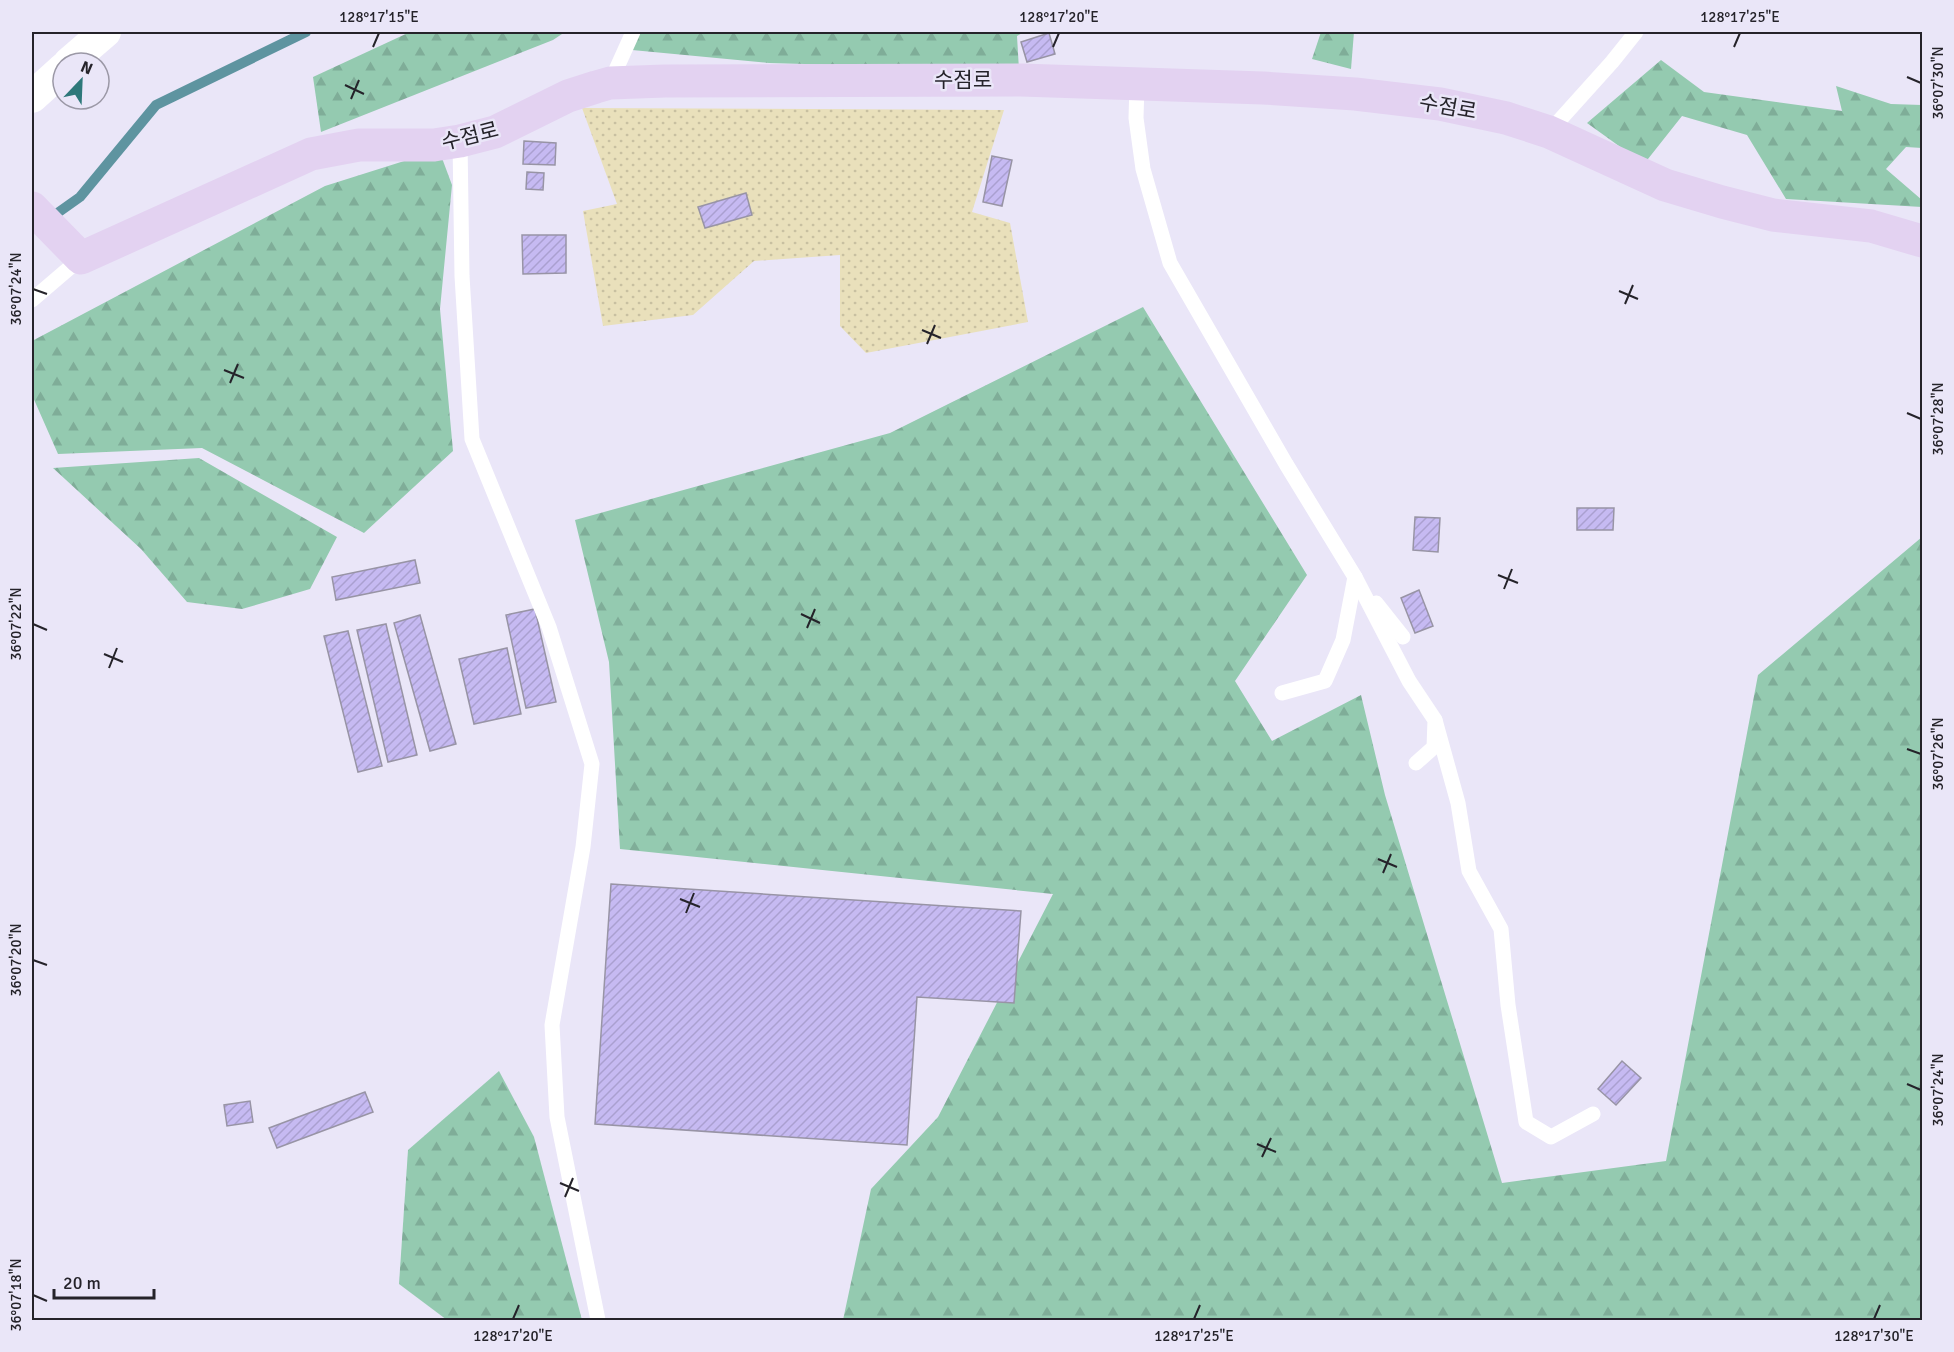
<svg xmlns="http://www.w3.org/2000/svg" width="1954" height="1352" viewBox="0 0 1954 1352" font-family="Signika,'Noto Sans KR',sans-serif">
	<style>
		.forest { fill: url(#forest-firs) }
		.sand { fill: url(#sand-dots) }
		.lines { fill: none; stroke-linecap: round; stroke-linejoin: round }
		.stream { stroke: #5e94a0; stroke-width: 10 }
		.building { fill: url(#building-hatch); stroke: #9894a5; stroke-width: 1.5 }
		.lane { stroke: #fff; stroke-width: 15 }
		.street { stroke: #fff; stroke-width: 32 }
		.secondary { stroke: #e3d2f1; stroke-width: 33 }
		.ticks { fill: none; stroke: #25232a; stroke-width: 2 }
		.labels { text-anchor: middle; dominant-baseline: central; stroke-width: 5; stroke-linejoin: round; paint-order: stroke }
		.street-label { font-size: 21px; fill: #25232a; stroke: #eae6f8 }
		.neatline { fill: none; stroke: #25232a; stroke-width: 2 }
		.ticks-label { font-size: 15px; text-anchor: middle; fill: #25232a }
	</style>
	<defs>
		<pattern id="forest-firs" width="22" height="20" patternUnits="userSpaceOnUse" patternTransform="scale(1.5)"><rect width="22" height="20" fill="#94cab0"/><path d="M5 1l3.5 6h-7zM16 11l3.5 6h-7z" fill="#7fad98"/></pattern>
		<pattern id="sand-dots" width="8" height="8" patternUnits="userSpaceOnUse" patternTransform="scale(1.5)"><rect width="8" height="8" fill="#e9e0bb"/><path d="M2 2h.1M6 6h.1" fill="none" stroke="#c8c0a1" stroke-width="1.8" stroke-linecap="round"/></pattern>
		<pattern id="building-hatch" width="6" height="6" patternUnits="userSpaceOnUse" patternTransform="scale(1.5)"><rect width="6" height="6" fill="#c6baf2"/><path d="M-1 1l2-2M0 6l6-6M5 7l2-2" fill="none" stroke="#aaa0d0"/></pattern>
	</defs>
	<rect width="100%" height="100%" fill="#eae6f8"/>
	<g class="forest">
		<path d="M 410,32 L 565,32 L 553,40 L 321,132 L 313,77 Z"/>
		<path d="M 640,32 L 1024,32 L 1017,36 L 1019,70 L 769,63 L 632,50 Z"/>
		<path d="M 1321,32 L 1354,32 L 1351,69 L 1312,59 Z"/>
		<path d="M 1661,60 L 1704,92 L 1842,111 L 1836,86 L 1891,104 L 1922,105 L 1922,148 L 1906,147 L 1886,169 L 1922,200 L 1922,207 L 1786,199 L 1747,135 L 1682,116 L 1644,164 L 1587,123 Z"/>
		<path d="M 439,150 L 452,185 L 440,309 L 453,451 L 364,533 L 202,448 L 58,454 L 32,395 L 32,341 L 325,186 Z"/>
		<path d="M 1143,307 L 1307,575 L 1235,681 L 1272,741 L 1361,695 L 1385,795 L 1502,1183 L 1666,1161 L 1758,675 L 1922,537 L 1922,1320 L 843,1320 L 871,1189 L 938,1117 L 1053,894 L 620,849 L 609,662 L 575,520 L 890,433 Z"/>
		<path d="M 199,458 L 337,537 L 310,589 L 242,609 L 187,602 L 141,549 L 53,468 Z"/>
		<path d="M 499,1071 L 534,1137 L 582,1320 L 447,1320 L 399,1284 L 408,1150 Z"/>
	</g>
	<path class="sand" d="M 582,108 L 1004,110 L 972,212 L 1010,223 L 1028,322 L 866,353 L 840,326 L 840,255 L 754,261 L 693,315 L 603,326 L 583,211 L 617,204 Z"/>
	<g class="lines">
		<path class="stream" d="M 49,219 L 80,197 L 156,105 L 306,32"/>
	</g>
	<g class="building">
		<path d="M 1049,33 L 1055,54 L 1027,62 L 1021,42 Z"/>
		<path d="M 524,141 L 556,143 L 555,165 L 523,164 Z"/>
		<path d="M 992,156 L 1012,160 L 1002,206 L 983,202 Z"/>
		<path d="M 527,172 L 544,173 L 543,190 L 526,189 Z"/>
		<path d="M 746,193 L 752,215 L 705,228 L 698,207 Z"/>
		<path d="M 522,235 L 566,235 L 566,273 L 523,274 Z"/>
		<path d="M 1577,508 L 1614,508 L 1613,530 L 1577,530 Z"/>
		<path d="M 1415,517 L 1440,518 L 1438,552 L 1413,550 Z"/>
		<path d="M 415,560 L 420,583 L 336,600 L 332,577 Z"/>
		<path d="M 1419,590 L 1433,626 L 1415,633 L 1401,598 Z"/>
		<path d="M 535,609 L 556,702 L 526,708 L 506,615 Z"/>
		<path d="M 420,615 L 456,744 L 430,751 L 394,623 Z"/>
		<path d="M 386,624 L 417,755 L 388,762 L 357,630 Z"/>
		<path d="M 348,631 L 382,766 L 358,772 L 324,636 Z"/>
		<path d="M 507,648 L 521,714 L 474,724 L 459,659 Z"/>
		<path d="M 611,884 L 1021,911 L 1014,1003 L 917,997 L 907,1145 L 595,1124 Z"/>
		<path d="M 1622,1061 L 1641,1078 L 1616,1105 L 1598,1089 Z"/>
		<path d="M 365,1092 L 373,1112 L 277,1148 L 269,1128 Z"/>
		<path d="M 250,1101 L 253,1122 L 227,1126 L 224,1105 Z"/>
	</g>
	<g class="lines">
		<g class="lane">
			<path d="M 610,83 L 633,32"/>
			<path d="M 1137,84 L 1136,118 L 1143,169 L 1170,263 L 1286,464 L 1355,577 L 1343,640 L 1325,681 L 1282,693"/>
			<path d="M 1549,132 L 1612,62 L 1636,32"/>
			<path d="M 460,141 L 462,276 L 472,439 L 549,627 L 592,764 L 583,847 L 552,1025 L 557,1117 L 598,1320"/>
			<path d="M 32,300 L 81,258"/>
			<path d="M 1355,577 L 1409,681 L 1435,720 L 1434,747 L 1416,763"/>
			<path d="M 1376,603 L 1403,637"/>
			<path d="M 1435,720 L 1458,803 L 1469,871 L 1501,929 L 1508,1005 L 1526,1122 L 1551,1137 L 1593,1114"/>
		</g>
		<g class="street">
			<path d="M 69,63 L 105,32"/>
			<path d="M 32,97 L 63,69"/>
		</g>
		<path class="secondary" d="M 32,208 L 81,258 L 311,154 L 359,145 L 434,145 L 460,141 L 495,132 L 568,96 L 596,87 L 610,83 L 665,81 L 1021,80 L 1263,88 L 1355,94 L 1440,104 L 1506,118 L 1549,132 L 1665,185 L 1722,202 L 1773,215 L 1871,226 L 1922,241"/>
	</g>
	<path class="ticks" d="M 373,47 L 379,33M 1053,47 L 1059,33M 1734,47 L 1740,33M 1907,77 L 1921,83M 345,85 L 364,94M 351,99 L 359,80M 33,289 L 47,294M 1619,291 L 1638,299M 1625,304 L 1633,285M 922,330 L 941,338M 927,344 L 935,325M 224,370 L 244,378M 230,383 L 238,364M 1907,413 L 1921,419M 1498,575 L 1518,583M 1504,589 L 1512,569M 801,614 L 820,623M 33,624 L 47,630M 807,628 L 815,609M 104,654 L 123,662M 109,668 L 117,648M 1907,749 L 1921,754M 1378,859 L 1397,867M 1383,873 L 1391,854M 680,899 L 700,907M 686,913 L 694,893M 33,960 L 47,965M 1907,1084 L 1921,1090M 1257,1144 L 1276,1152M 1262,1157 L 1271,1138M 560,1183 L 579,1191M 565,1197 L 573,1178M 33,1295 L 47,1301M 513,1319 L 519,1305M 1194,1319 L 1200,1305M 1874,1319 L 1880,1305"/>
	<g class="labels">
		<g class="street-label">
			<text x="963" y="80">수점로</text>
			<text transform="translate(1448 107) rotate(10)">수점로</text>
			<text transform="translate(470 136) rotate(-14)">수점로</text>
		</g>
	</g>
	<rect width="1954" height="1352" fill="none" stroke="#eae6f8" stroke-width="66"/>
	<g transform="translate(81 81) rotate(23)"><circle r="28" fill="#eae6f8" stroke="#9b98a6" stroke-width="1.5"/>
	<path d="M0-4.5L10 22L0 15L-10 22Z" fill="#2e787a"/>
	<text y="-9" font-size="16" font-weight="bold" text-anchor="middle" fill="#25232a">N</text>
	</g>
	<path d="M54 1289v9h100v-9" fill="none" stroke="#25232a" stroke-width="3"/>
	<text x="63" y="1289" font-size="18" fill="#25232a" stroke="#eae6f8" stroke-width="4.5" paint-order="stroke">20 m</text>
	<rect x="33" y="33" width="1888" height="1286" class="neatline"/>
	<g class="ticks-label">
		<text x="379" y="22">128°17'15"E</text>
		<text x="1059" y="22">128°17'20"E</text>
		<text x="1740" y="22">128°17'25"E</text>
		<text transform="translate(1938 83) rotate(-90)" y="5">36°07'30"N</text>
		<text transform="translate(16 289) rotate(-90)" y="5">36°07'24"N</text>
		<text transform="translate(1938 419) rotate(-90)" y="5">36°07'28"N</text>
		<text transform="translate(16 624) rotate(-90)" y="5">36°07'22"N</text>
		<text transform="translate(1938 754) rotate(-90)" y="5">36°07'26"N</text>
		<text transform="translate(16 960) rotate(-90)" y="5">36°07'20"N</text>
		<text transform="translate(1938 1090) rotate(-90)" y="5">36°07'24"N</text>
		<text transform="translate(16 1295) rotate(-90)" y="5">36°07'18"N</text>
		<text x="513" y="1341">128°17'20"E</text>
		<text x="1194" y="1341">128°17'25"E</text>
		<text x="1874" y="1341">128°17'30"E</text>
	</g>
</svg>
